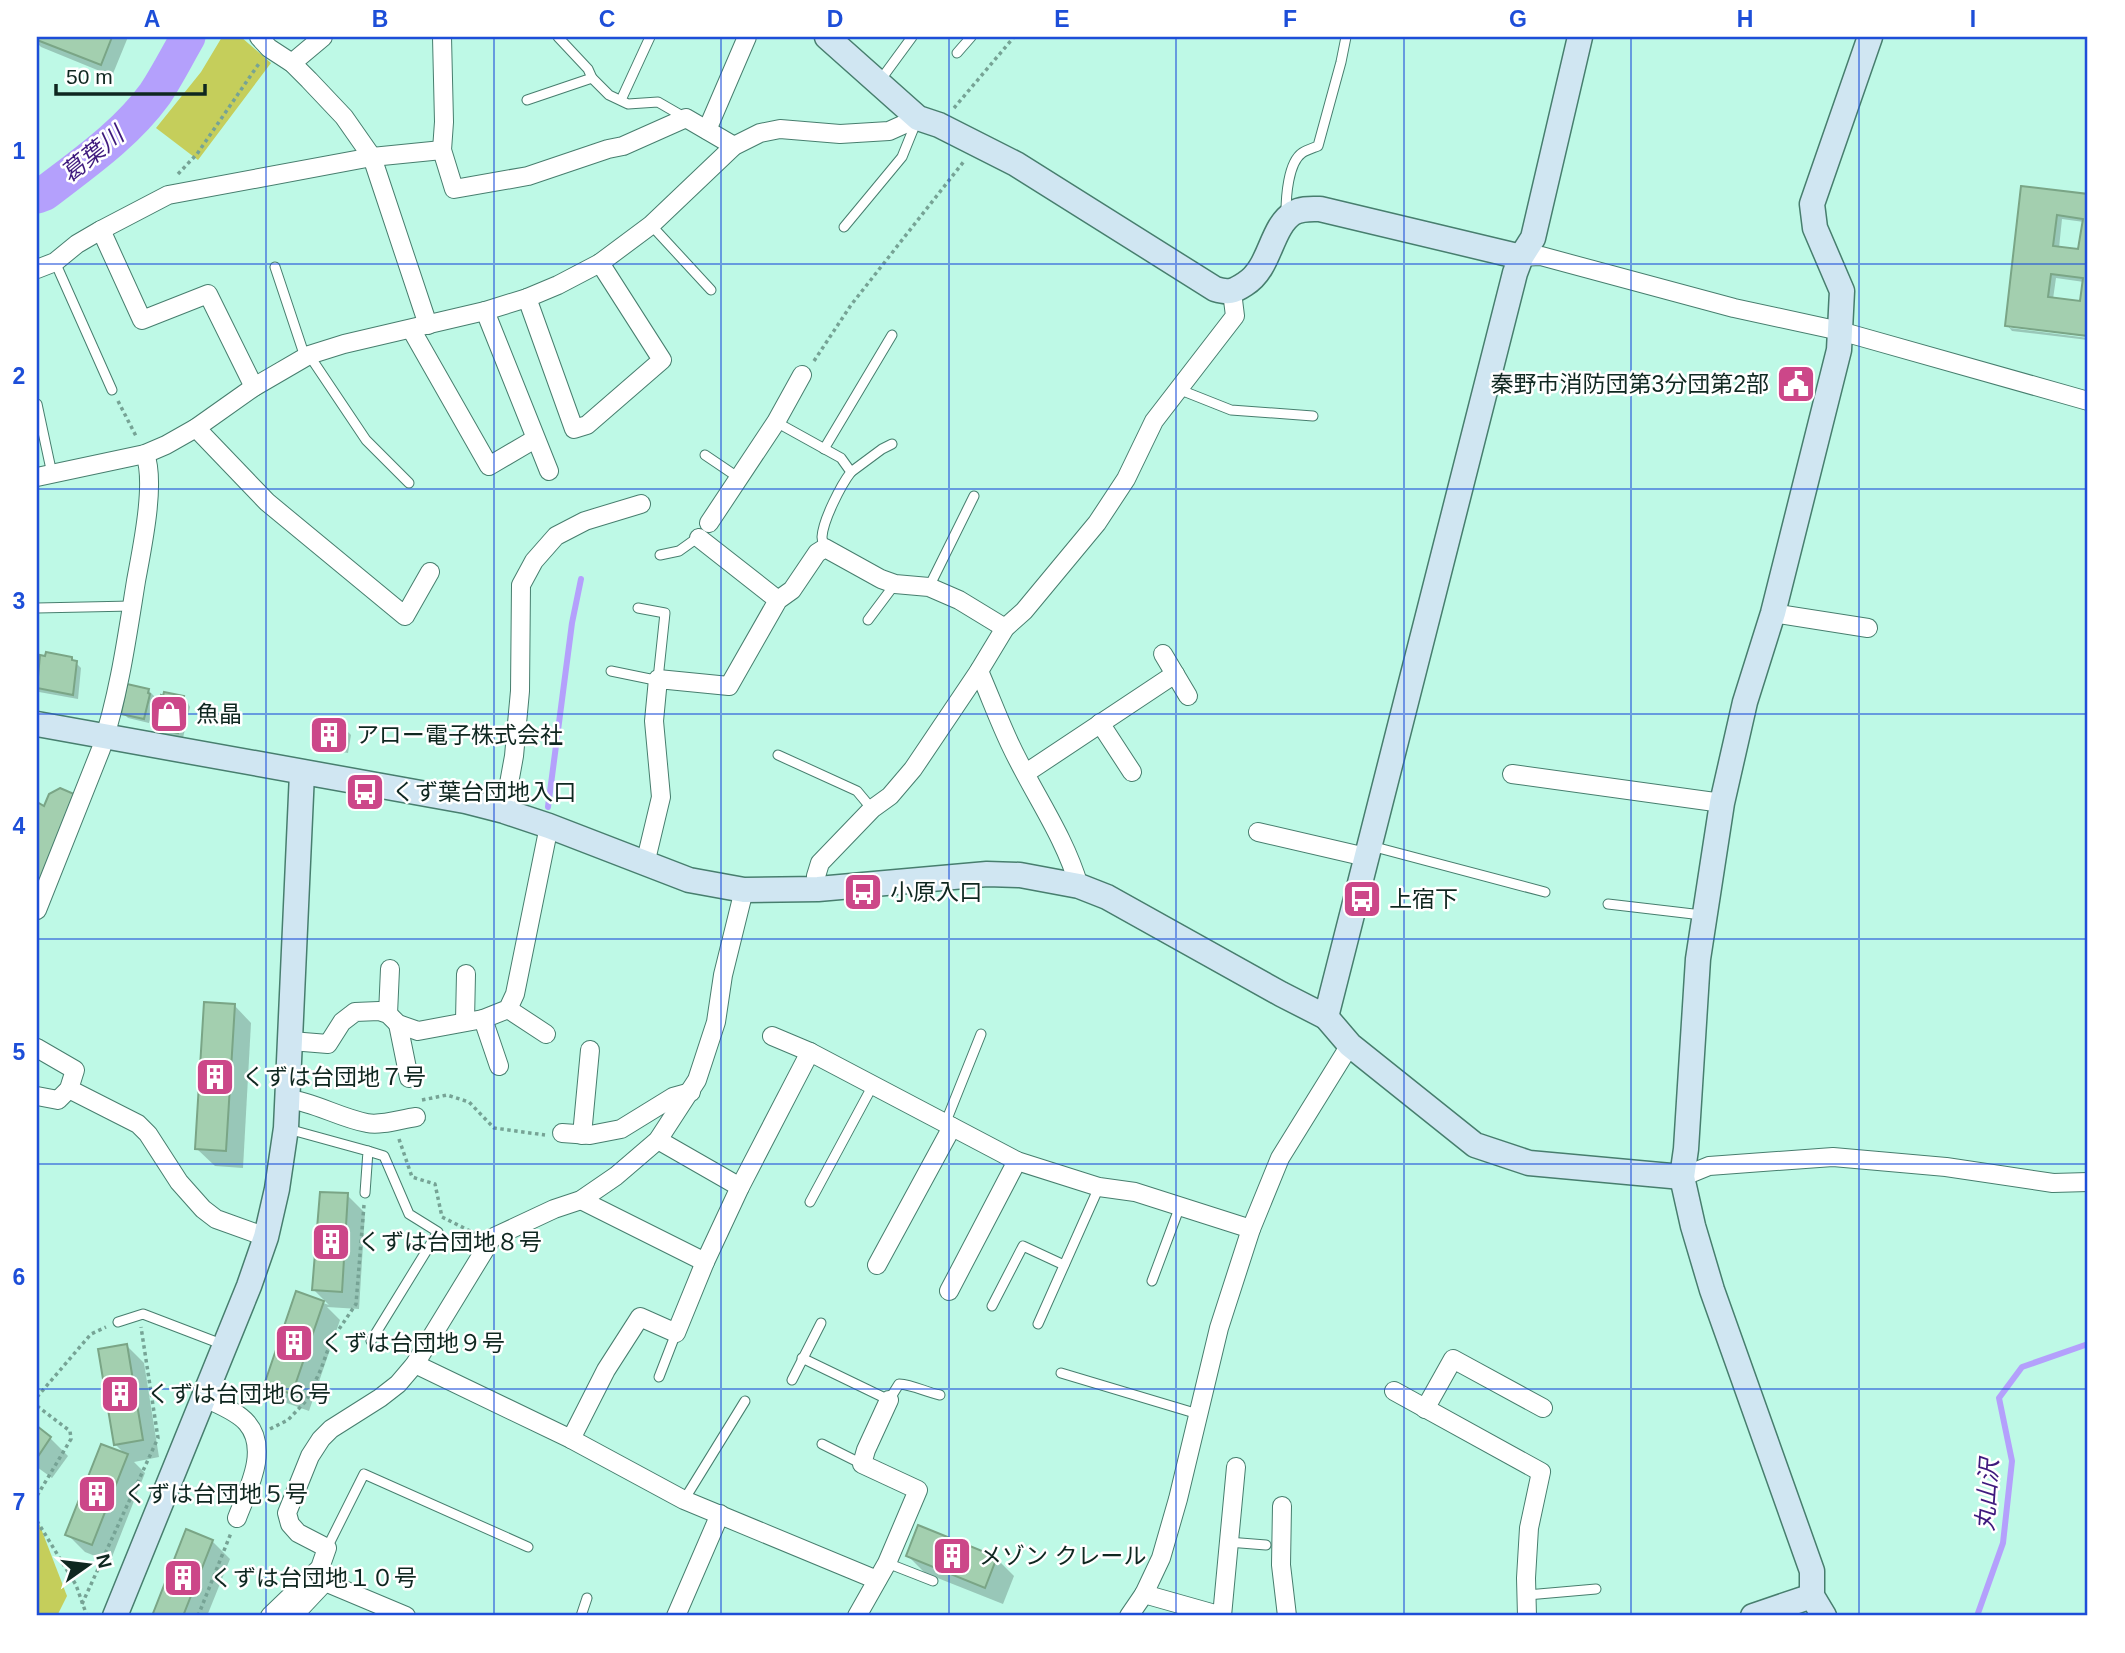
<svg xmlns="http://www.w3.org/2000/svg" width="2125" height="1653" viewBox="0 0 2125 1653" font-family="Arial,'Noto Sans JP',sans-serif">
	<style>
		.green { fill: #c5ce5b }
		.shadow { fill: #0003; fill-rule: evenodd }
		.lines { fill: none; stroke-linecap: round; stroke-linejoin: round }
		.stream { stroke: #b4a0fc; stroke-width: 6 }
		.river { stroke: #b4a0fc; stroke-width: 35 }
		.building { fill: #a3cfaf; stroke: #7aa586; stroke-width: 2; fill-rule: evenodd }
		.lane-casing { stroke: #477e6e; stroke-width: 11 }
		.street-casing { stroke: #477e6e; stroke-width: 20 }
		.secondary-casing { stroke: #477e6e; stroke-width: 27 }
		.path { stroke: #76a395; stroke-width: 3.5; stroke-dasharray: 3.5 3.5; stroke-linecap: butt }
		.lane { stroke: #fff; stroke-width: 9 }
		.street { stroke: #fff; stroke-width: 18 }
		.secondary { stroke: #d0e6f2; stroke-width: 24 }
		.grid { fill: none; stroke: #1d4ed8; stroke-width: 2; stroke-opacity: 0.55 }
		.labels { text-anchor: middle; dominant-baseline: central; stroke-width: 5; stroke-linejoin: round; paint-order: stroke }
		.poi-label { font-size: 23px; fill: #0f2720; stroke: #fff; text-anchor: start }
		.water-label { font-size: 24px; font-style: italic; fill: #3e197d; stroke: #fff }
		.neatline { fill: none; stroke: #1d4ed8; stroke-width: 2.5 }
		.grid-label { font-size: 23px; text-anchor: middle; font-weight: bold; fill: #1d4ed8 }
	</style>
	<rect width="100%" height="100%" fill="#bef9e6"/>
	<g class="green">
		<path d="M 222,37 L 241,37 L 271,63 L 198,160 L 156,128 L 201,72 Z"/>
		<path d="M 37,1518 L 67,1596 L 57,1616 L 37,1616 Z"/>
	</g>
	<g class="shadow">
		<path d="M 37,37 L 128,37 L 112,76 L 41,47 L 37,43 Z"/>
		<path d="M 2022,188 L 2088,196 L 2088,334 L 2010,325 L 2010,328 L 2088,338 L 2088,340 L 2012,331 L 2007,325 ZM 2062,219 L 2084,222 L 2080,251 L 2059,248 ZM 2056,278 L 2084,282 L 2081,303 L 2053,299 Z"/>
		<path d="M 41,657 L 71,658 L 81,668 L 78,699 L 39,692 L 37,690 Z"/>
		<path d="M 149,691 L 154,696 L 155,701 L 149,723 L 128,718 L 123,713 Z"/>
		<path d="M 183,697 L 188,703 L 190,707 L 183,738 L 161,733 L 156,728 Z"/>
		<path d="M 345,729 L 351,735 L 348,753 L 319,748 L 314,743 Z"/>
		<path d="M 234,1005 L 251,1023 L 243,1168 L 215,1166 L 197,1149 Z"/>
		<path d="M 347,1195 L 365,1213 L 359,1309 L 327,1307 L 340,1320 L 309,1411 L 284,1402 L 266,1384 L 297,1294 L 329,1305 L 314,1290 Z"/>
		<path d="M 126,1345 L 144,1363 L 159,1457 L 134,1462 L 145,1473 L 110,1562 L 85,1552 L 67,1534 L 126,1455 L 115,1444 Z"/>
		<path d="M 37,1429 L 50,1438 L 68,1456 L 52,1478 L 37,1467 Z"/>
		<path d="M 187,1531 L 212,1541 L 230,1559 L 207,1616 L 154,1616 Z"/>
		<path d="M 908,1556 L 996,1558 L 1014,1576 L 1003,1604 L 925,1573 Z"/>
	</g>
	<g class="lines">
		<g class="stream">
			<path d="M 548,807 L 572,623 L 581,579"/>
			<path d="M 1977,1616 L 2003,1543 L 2012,1461 L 1999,1398 L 2022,1367 L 2088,1344"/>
		</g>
		<path class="river" d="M 37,196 L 45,193 C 84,163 126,134 155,94 C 167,76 177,56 188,37"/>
	</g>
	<g class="building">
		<path d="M 37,37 L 112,37 L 101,65 L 37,40 Z"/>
		<path d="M 2021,186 L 2088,194 L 2088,336 L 2005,326 ZM 2057,215 L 2083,219 L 2078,249 L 2053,246 ZM 2051,274 L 2083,278 L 2080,301 L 2048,297 Z"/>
		<path d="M 46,652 L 72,657 L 72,660 L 77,661 L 73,695 L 37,688 L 40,655 L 45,656 Z"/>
		<path d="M 127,684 L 149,689 L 148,693 L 150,694 L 144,719 L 121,714 Z"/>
		<path d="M 164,692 L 184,696 L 183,700 L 185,700 L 178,733 L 154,728 L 161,695 L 163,696 Z"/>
		<path d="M 315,722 L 346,727 L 343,748 L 312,743 Z"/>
		<path d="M 60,788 L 74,794 L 37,887 L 37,802 L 44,806 L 49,794 Z"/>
		<path d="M 204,1002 L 235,1004 L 226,1151 L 195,1149 Z"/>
		<path d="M 320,1192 L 348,1193 L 342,1292 L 312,1290 Z"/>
		<path d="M 296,1291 L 324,1301 L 292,1394 L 264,1385 Z"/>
		<path d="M 127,1344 L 143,1440 L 114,1445 L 98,1349 Z"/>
		<path d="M 37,1426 L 51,1437 L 37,1458 Z"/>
		<path d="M 101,1444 L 128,1454 L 92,1545 L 65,1535 Z"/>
		<path d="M 918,1525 L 997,1557 L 985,1588 L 906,1556 Z"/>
		<path d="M 186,1529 L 213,1540 L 183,1616 L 152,1616 Z"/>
	</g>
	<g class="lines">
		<g class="lane-casing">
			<g id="lane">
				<path d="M 558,37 L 588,69 L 592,78 L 609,95 L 628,104 L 658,102 L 684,117"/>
				<path d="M 957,53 L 971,37"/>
				<path d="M 879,82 L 912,37"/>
				<path d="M 527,100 L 592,78"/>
				<path d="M 621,100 L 650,37"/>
				<path d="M 1286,213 C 1286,197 1288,163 1302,153 C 1306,150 1313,148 1318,146 L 1341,62 L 1346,37"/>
				<path d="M 651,225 L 711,290"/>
				<path d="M 844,227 L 902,157 L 917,120"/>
				<path d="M 55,262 L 112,390"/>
				<path d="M 275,267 L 305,357"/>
				<path d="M 309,355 L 366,440 L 409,483"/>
				<path d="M 1178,389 L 1231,410 L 1313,416"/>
				<path d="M 37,404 L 52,474"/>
				<path d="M 776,422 L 841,458 L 851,472 C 841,485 823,520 822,537 C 822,541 824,544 825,548"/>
				<path d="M 824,449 L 892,335"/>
				<path d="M 705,455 L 739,478"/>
				<path d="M 851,472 L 882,449 L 892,444"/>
				<path d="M 660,555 L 679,551 L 700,536"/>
				<path d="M 929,587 L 974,496"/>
				<path d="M 37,608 L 132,606"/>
				<path d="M 868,620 L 895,584"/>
				<path d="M 611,671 L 650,679 L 658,679 L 665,613 L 638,608"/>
				<path d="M 778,755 L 857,791 L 872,809"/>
				<path d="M 1371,846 L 1545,892"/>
				<path d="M 1608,904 L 1702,915"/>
				<path d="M 945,1124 L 981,1034"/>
				<path d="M 288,1129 L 368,1151 L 365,1193"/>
				<path d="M 368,1151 L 384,1156 L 409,1214 L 438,1232 L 371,1341"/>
				<path d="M 810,1202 L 873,1085"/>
				<path d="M 1152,1281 L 1180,1206"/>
				<path d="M 992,1306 L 1023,1246 L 1064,1265"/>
				<path d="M 118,1322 L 143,1314 L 224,1345"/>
				<path d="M 1038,1324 L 1099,1187"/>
				<path d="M 802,1358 L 889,1400 L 899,1384 C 914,1385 925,1392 940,1395"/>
				<path d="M 1061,1373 L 1198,1414"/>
				<path d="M 659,1377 L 676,1333"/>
				<path d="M 792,1380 L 821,1323"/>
				<path d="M 822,1444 L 862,1464"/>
				<path d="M 684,1500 L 745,1401"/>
				<path d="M 1228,1542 L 1266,1545"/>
				<path d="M 327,1548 L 364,1474 L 528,1547"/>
				<path d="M 887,1563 L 933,1581"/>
				<path d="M 1527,1595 L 1596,1589"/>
				<path d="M 581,1616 L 587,1598"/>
			</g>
		</g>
		<g class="street-casing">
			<g id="street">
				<path d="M 259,37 L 269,48 L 292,63 L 309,80 L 344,117 L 372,157 L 428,325"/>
				<path d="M 442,37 L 444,122 L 442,150 L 454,189 L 528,176 L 608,149 L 623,146 L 686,118 L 734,146"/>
				<path d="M 292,63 L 323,37"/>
				<path d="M 707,130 L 747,37"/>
				<path d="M 101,230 L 142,320 L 208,294 L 254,387"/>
				<path d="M 1521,257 L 1541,256 L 1734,308 L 1840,331 L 2088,401"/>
				<path d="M 37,269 L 55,262 L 77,244 L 101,230 L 168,195 L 372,157 L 442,150"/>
				<path d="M 527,298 L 574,429 L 587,425 L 662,360 L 600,263"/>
				<path d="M 485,311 L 549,471"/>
				<path d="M 411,329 L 489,466 L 535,439"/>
				<path d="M 196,428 L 267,502 L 405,616 L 430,572"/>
				<path d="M 37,477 L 145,454 L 166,445 L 196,428 L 254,387 L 309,355 L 344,344 L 485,311 L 527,298 L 558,285 L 600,263 L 651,225 L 734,146 L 760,133 L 780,129 L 840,134 L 889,131 L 918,118"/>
				<path d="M 709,523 L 776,422 L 802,375"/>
				<path d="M 699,538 L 778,600"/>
				<path d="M 1773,613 L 1868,628"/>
				<path d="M 1163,654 L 1188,696"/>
				<path d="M 979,671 C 990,696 999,721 1011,746 C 1033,793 1064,835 1079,886"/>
				<path d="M 1100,723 L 1132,772"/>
				<path d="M 1026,773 L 1175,674"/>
				<path d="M 1512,774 L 1722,803"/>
				<path d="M 504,811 L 514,756 L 520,691 L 521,585 L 534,561 L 556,536 L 585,521 L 641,504"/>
				<path d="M 1258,832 L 1366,857"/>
				<path d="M 645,864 L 661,797 L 654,721 L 658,679 L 729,686 L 778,600 L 792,590 L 817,553 L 825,548 L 881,579 L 895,584 L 929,587 L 959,600 L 1005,628"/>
				<path d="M 818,889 L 816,876 L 820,863 L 872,809 L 890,796 L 913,769 L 979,671 L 1005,628 L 1024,611 L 1097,523 L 1126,479 L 1154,421 L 1235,316 L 1232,292"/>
				<path d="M 37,910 L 101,749 C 119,695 127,637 136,581 C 142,548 156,483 145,454"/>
				<path d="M 508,1009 L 546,1034"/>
				<path d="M 388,1014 L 390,969"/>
				<path d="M 483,1019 L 499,1066"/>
				<path d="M 465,1021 L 466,974"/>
				<path d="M 398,1024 L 409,1078"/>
				<path d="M 772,1036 L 810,1052 L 1017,1161 L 1099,1187 L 1135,1192 L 1251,1229"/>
				<path d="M 291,1041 L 328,1044 L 342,1022 L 355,1012 L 379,1011 L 388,1014 L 398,1024 L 418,1031 L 483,1019 L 508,1009 L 515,994 L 549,826"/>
				<path d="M 37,1048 L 75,1070 L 69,1089 L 58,1100 L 37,1096"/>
				<path d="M 69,1089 L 138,1124 L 148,1134 L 179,1182 L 203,1209 L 216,1219 L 266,1237"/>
				<path d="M 288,1099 C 314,1102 340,1118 367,1123 C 381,1126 401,1119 416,1117"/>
				<path d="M 562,1133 L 590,1135 L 621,1129 L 673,1097 L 691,1092"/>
				<path d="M 582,1135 L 590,1050"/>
				<path d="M 658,1140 L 740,1187"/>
				<path d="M 1682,1177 L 1709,1166 L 1833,1157 L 1946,1167 L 2053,1183 L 2088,1182"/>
				<path d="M 581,1200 L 705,1262"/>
				<path d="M 877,1265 L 952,1127"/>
				<path d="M 949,1291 L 1017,1161"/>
				<path d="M 415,1364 L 571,1439 L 684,1500 L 877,1580"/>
				<path d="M 1394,1391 L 1541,1472 L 1529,1528 L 1526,1578 L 1527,1616"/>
				<path d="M 203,1397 C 217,1404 237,1411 247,1423 C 270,1450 247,1491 237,1518"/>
				<path d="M 1425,1409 L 1453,1359 L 1543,1408"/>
				<path d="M 571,1439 L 606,1370 L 640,1317 L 676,1333 L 705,1262 L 740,1187 L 810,1052"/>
				<path d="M 1282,1506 L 1281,1565 L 1287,1616"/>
				<path d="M 320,1568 L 325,1582 L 406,1616"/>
				<path d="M 1144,1594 L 1222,1616 L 1236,1467"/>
				<path d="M 270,1616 L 320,1568 L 327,1548 L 298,1533 L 290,1524 L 287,1513 L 310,1456 L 321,1439 L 331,1429 L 380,1398 L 398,1384 L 415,1364 L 492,1238 L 554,1209 L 581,1200 L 616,1176 L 658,1140 L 697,1080 L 716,1022 L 723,975 L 744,890"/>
				<path d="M 293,1616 L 325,1582"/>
				<path d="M 676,1616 L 720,1514"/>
				<path d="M 857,1616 L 887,1563 L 918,1490 L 862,1464 L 866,1450 L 889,1400"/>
				<path d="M 1129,1616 L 1144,1594 L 1161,1558 L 1178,1499 L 1219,1328 L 1251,1229 L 1280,1158 L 1350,1045"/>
			</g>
		</g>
		<g class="secondary-casing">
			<g id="secondary">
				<path d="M 827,37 L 918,118 L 939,125 L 1016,164 L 1215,289 C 1228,293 1233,292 1245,284 C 1271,268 1270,228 1293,213 C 1302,208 1311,209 1320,209 L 1521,257"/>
				<path d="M 37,724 L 465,801 L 504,811 L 549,826 L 689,880 L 744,890 L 818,889 L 987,874 L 1020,875 L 1079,886 L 1107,897 L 1281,994 L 1326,1017 L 1350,1045 L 1475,1145 L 1529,1163 L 1682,1177"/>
				<path d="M 1326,1017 L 1515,273 L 1521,257 L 1533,238 L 1580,37"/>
				<path d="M 115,1616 L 249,1286 L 266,1237 L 277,1189 L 286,1128 L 302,773"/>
				<path d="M 1753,1616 L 1812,1596"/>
				<path d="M 1824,1616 L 1812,1596 L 1812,1571 L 1712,1290 L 1693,1226 L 1682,1177 L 1686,1149 L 1698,959 L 1722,803 L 1745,702 L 1773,613 L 1839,350 L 1842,291 L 1815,228 L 1812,204 L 1870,37"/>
			</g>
		</g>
		<g class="path">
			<path d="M 954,108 L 1014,37"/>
			<path d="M 178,174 L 197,154 L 260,62"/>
			<path d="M 814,361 L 851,305 L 965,160"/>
			<path d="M 118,401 L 137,438"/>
			<path d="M 422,1100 L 447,1095 L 469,1102 L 494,1128 L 545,1135"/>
			<path d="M 399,1139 L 412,1177 L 435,1184 L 442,1217 L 476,1234"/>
			<path d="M 37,1397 L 91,1334 L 106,1327"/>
			<path d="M 37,1406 L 70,1431 L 71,1439 L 37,1496"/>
			<path d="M 270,1429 L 288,1420 L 306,1401 L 321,1369 L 331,1341 L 356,1304 L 364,1205"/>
			<path d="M 37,1521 L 76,1585 L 87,1616"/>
			<path d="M 82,1604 L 158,1438 L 141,1327"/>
			<path d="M 198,1616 L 231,1533"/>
		</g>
		<use href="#lane" class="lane"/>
		<use href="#street" class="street"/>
		<use href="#secondary" class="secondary"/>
	</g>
	<path class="grid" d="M 266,37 L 266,1616M 494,37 L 494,1616M 721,37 L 721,1616M 949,37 L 949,1616M 1176,37 L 1176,1616M 1404,37 L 1404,1616M 1631,37 L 1631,1616M 1859,37 L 1859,1616M 37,264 L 2088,264M 37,489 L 2088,489M 37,714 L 2088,714M 37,939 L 2088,939M 37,1164 L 2088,1164M 37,1389 L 2088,1389"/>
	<defs>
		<g id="civic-square" transform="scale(2.0125)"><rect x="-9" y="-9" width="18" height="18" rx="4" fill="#cc4789" stroke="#fff"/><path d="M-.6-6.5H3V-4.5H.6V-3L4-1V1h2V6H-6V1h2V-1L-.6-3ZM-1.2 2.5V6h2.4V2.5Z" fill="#fff"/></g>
		<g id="shop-square" transform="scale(2.0125)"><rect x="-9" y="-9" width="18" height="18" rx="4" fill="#cc4789" stroke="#fff"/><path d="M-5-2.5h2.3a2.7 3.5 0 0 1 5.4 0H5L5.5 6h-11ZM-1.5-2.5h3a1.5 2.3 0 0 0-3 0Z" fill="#fff"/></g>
		<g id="building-square" transform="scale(2.0125)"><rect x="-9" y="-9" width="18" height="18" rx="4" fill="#cc4789" stroke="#fff"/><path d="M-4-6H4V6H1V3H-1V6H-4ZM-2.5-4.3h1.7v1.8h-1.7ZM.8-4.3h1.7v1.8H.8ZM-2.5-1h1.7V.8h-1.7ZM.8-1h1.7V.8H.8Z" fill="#fff"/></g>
		<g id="bus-square" transform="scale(2.0125)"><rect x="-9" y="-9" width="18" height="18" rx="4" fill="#cc4789" stroke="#fff"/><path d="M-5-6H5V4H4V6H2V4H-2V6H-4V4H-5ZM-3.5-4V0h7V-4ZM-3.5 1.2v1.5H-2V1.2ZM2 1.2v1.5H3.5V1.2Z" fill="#fff"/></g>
	</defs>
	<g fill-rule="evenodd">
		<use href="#civic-square" x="1796" y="384"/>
		<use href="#shop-square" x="169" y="714"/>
		<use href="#building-square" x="329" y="735"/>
		<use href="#bus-square" x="365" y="792"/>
		<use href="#bus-square" x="863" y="892"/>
		<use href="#bus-square" x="1362" y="899"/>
		<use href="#building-square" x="215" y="1077"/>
		<use href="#building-square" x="331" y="1242"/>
		<use href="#building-square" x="294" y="1343"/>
		<use href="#building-square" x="120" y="1394"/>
		<use href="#building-square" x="97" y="1494"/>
		<use href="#building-square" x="952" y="1556"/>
		<use href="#building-square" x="183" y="1578"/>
	</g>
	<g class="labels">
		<g class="poi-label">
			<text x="1769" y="384" text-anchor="end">秦野市消防団第3分団第2部</text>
			<text x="196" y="714">魚晶</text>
			<text x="356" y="735">アロー電子株式会社</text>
			<text x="392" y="792">くず葉台団地入口</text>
			<text x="890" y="892">小原入口</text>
			<text x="1389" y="899">上宿下</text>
			<text x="242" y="1077">くずは台団地７号</text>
			<text x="358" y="1242">くずは台団地８号</text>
			<text x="321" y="1343">くずは台団地９号</text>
			<text x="147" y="1394">くずは台団地６号</text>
			<text x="124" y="1494">くずは台団地５号</text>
			<text x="979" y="1556">メゾン クレール</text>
			<text x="210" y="1578">くずは台団地１０号</text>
		</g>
		<g class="water-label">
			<text transform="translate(92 154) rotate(-39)">葛葉川</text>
			<text transform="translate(1987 1495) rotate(-86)">丸山沢</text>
		</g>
	</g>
	<rect width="2125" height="1653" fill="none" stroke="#ffffff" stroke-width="77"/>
	<g transform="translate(88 1565) rotate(76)" stroke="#ffffff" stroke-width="5" paint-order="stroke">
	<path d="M0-5L12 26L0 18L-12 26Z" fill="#0f2720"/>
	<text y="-10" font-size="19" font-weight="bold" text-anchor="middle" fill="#0f2720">N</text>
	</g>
	<path d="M56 84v10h149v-10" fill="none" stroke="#0f2720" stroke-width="3.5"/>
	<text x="66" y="84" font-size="21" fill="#0f2720" stroke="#ffffff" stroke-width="5" paint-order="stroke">50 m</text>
	<rect x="38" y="38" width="2048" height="1576" class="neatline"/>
	<g class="grid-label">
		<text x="152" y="27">A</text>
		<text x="380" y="27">B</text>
		<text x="607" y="27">C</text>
		<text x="835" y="27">D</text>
		<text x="1062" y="27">E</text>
		<text x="1290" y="27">F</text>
		<text x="1518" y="27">G</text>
		<text x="1745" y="27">H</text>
		<text x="1973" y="27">I</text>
		<text x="19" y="159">1</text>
		<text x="19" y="384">2</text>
		<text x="19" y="609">3</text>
		<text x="19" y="834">4</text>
		<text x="19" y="1060">5</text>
		<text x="19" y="1285">6</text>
		<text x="19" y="1510">7</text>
	</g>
</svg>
